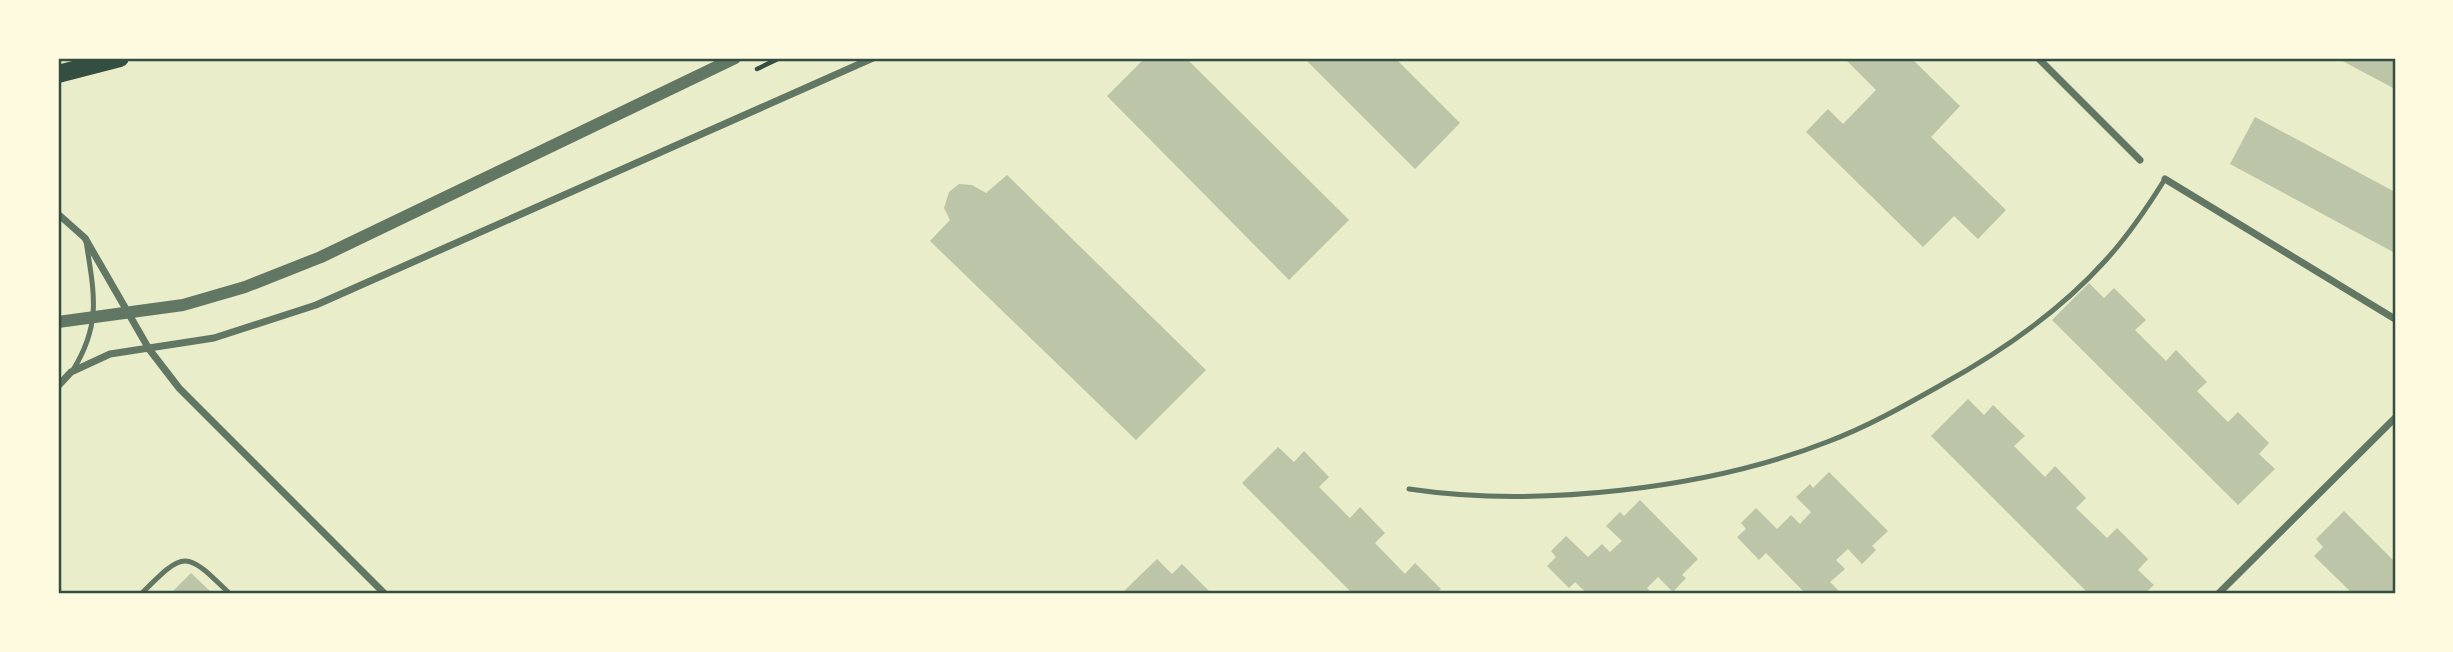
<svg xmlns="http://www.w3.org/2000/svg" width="2453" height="652" viewBox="0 0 2453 652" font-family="'Libre Baskerville',serif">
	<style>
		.building { fill: #bcc5a7 }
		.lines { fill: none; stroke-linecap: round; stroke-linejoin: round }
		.path { stroke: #344e41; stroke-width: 4.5 }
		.service { stroke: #617663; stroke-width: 5 }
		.minor { stroke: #617663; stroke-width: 7 }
		.tertiary { stroke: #617663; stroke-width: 12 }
		.primary { stroke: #344e41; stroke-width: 18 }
		.neatline { fill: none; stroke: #344e41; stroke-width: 2.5 }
	</style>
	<rect width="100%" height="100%" fill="#e9edc9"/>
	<g class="building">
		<path d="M 1145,58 L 1186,58 L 1349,220 L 1289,280 L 1107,96 Z"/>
		<path d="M 1304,58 L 1395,58 L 1460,123 L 1415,169 Z"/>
		<path d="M 1844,58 L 1911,58 L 1960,106 L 1931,137 L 2006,210 L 1978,239 L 1954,216 L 1923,247 L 1806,132 L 1828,109 L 1843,124 L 1876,90 Z"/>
		<path d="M 2337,58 L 2395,58 L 2395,89 Z"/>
		<path d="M 2255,117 L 2395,192 L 2395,253 L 2230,164 Z"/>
		<path d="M 1007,175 L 1206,370 L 1136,440 L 930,241 L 950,220 L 944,208 L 949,192 L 959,184 L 972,185 L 986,193 Z"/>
		<path d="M 2089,283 L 2104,298 L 2114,288 L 2146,320 L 2135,330 L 2166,361 L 2176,350 L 2207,382 L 2197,391 L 2228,422 L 2238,412 L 2269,443 L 2259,454 L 2275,469 L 2238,505 L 2052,320 Z"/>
		<path d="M 1968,399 L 1984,415 L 1993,405 L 2025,436 L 2014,446 L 2045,477 L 2055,466 L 2086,498 L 2076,508 L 2107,538 L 2117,528 L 2148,559 L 2138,570 L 2154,585 L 2144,594 L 2089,594 L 1931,436 Z"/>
		<path d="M 1278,447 L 1294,462 L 1304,451 L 1329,477 L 1319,487 L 1350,518 L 1360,507 L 1385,533 L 1375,543 L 1405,574 L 1415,563 L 1441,589 L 1435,594 L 1353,594 L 1242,483 Z"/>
		<path d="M 1829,472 L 1888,531 L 1872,546 L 1876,550 L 1862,564 L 1848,549 L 1836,560 L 1845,569 L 1830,582 L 1842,594 L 1806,594 L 1766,553 L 1759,560 L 1737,537 L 1746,529 L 1741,523 L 1756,508 L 1777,529 L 1791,515 L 1800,524 L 1811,512 L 1796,497 L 1810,484 L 1813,488 Z"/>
		<path d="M 1640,500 L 1698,559 L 1682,575 L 1686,578 L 1673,592 L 1658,577 L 1647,588 L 1652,594 L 1588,594 L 1575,582 L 1569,588 L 1547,566 L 1556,557 L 1551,551 L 1566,536 L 1588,557 L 1602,544 L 1610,552 L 1622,541 L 1606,526 L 1620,512 L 1624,516 Z"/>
		<path d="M 2344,511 L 2395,562 L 2395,594 L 2353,594 L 2314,556 L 2323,547 L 2316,539 Z"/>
		<path d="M 1157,559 L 1172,574 L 1182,564 L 1212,594 L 1121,594 Z"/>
		<path d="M 191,573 L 213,594 L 170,594 Z"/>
	</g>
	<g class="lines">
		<path class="path" d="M 757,69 L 780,58"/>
		<g class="service">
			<path d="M 73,370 C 102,323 94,293 86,241"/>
			<path d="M 1409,489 C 1537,508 1707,489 1827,442 C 1867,427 1904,406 1941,385 C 2001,352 2059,312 2105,261 C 2128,236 2147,208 2165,179"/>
			<path d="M 141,594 C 185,550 185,550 230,594"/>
		</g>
		<g class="minor">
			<path d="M 2038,58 L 2140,160"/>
			<path d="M 2165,179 L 2395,319"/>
			<path d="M 58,214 L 85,238 L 149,349 L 179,388 L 385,594"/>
			<path d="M 58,386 L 71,372 L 110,354 L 214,338 L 316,305 L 873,58"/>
			<path d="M 2218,594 L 2395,418"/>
		</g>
		<path class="tertiary" d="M 58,322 L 183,305 L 245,287 L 321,257 L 735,58"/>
		<path class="primary" d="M 58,74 L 120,58"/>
	</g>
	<rect width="2453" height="652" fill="none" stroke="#fefae0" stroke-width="119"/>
	<rect x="60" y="60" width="2334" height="532" class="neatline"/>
</svg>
